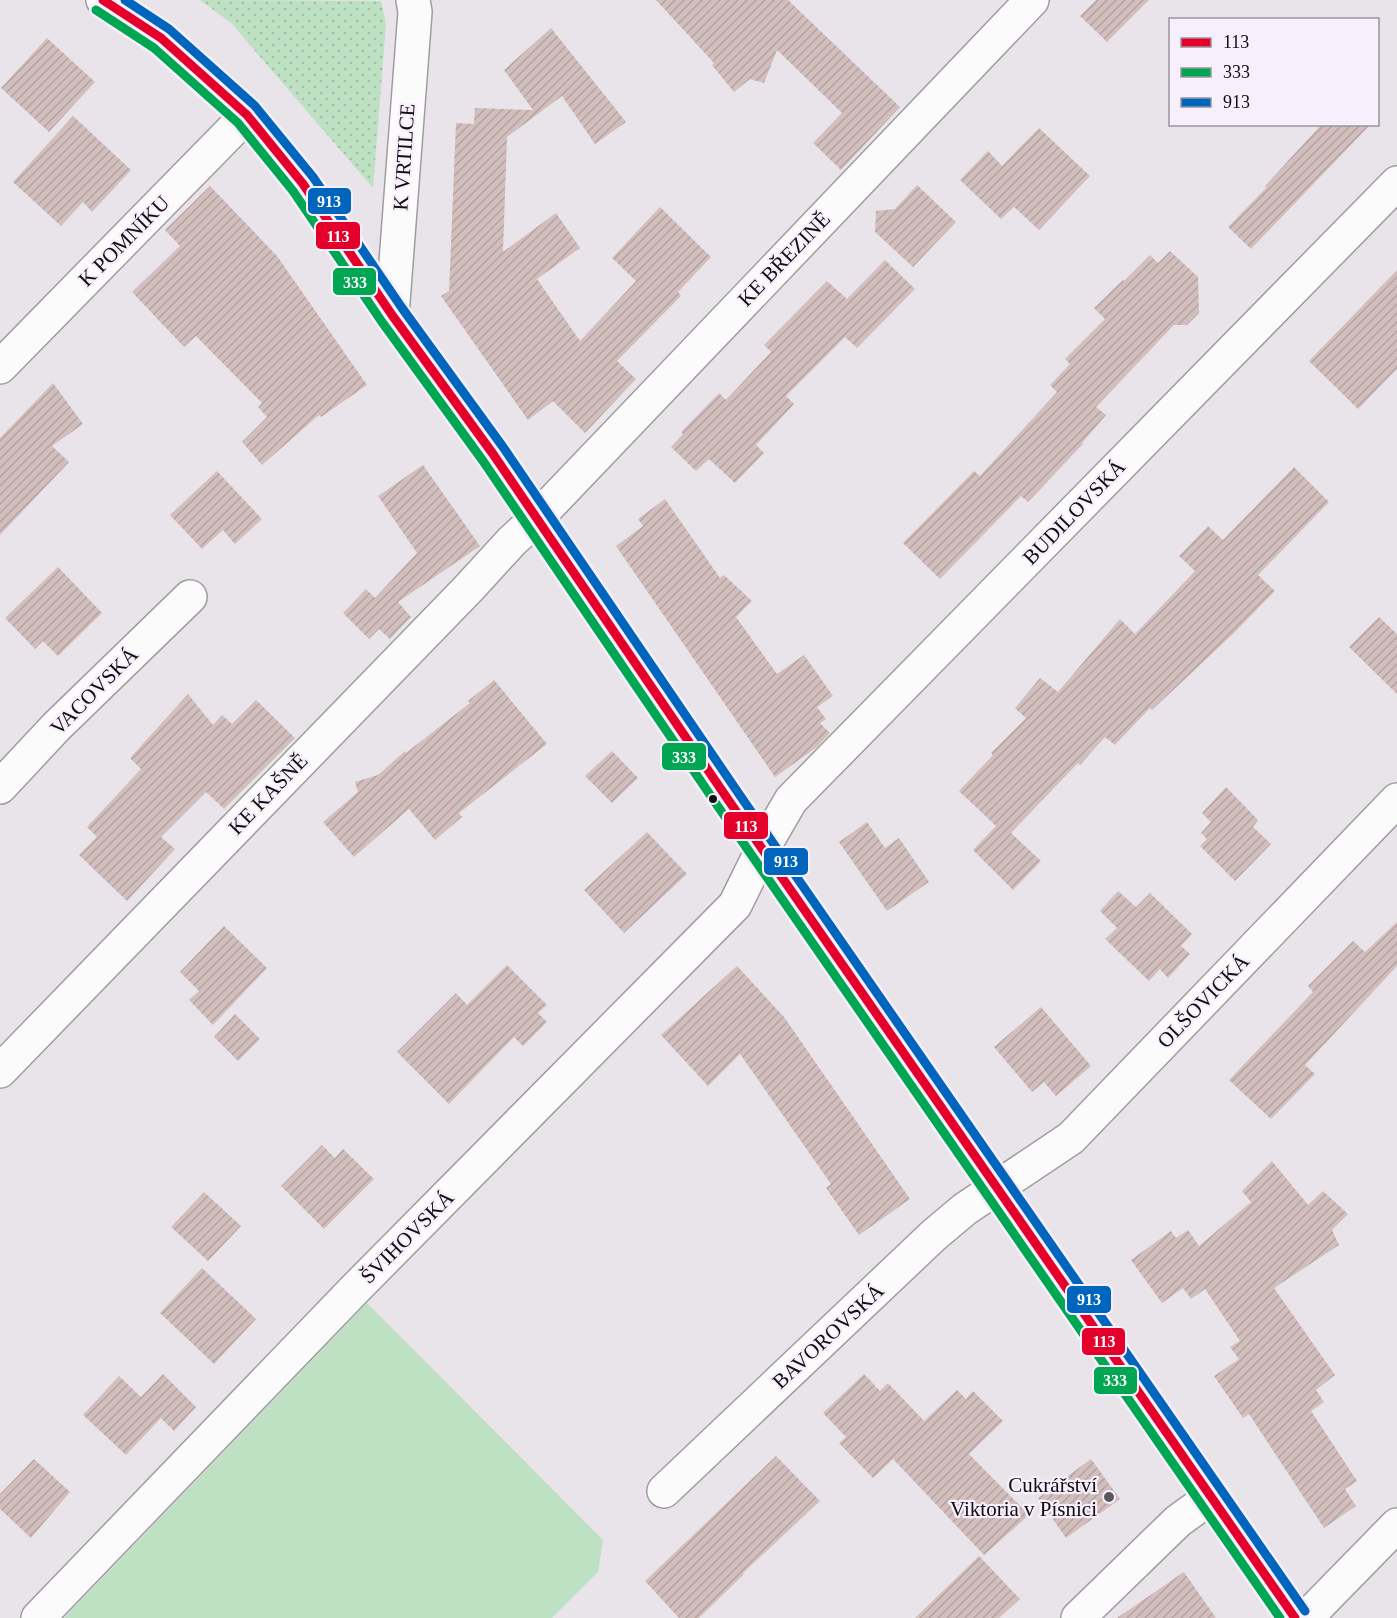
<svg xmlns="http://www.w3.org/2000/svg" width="1397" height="1618" viewBox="0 0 1397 1618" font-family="Georgia,serif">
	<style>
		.grass { fill: url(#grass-dots) }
		.park { fill: #bde1c2 }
		.building { fill: url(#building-hatch) }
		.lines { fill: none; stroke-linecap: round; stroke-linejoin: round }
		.minor-casing { stroke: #a09da1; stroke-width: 36 }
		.tertiary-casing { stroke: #a09da1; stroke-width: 36 }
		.minor { stroke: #fcfbfc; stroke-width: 33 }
		.tertiary { stroke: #fcfbfc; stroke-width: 33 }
		.bus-1-casing { stroke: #f7effb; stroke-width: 14 }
		.bus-2-casing { stroke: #f7effb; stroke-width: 14 }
		.bus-3-casing { stroke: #f7effb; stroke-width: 14 }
		.bus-1 { stroke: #e4002b; stroke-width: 9 }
		.bus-2 { stroke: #00a651; stroke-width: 9 }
		.bus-3 { stroke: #0065bd; stroke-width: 9 }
		.bus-dot { fill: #0f0d10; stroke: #f7effb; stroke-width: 2 }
		.poi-dot { fill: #5b585c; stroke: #f7effb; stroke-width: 2 }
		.labels { text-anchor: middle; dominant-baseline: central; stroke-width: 4.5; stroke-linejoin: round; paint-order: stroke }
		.street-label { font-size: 21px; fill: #0f0d10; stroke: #f7effb }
		.poi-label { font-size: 21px; fill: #0f0d10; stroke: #f7effb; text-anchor: end }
		.line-badge { stroke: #f7effb; stroke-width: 2 }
		.badge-label { font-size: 16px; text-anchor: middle; font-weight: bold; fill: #fff }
	</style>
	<defs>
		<pattern id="grass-dots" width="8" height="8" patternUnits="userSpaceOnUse" patternTransform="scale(1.5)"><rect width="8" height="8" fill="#bde1c2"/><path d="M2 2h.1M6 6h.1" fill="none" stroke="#a1c0a6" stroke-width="1.8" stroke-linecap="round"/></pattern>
		<pattern id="building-hatch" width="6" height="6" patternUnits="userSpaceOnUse" patternTransform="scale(1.5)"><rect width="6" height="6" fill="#d2bfbd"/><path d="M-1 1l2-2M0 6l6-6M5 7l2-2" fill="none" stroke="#b3a3a1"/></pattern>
	</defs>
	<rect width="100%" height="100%" fill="#e9e4ea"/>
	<path class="grass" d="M 200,0 L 381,1 L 386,24 L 373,188 L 231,23 Z"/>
	<path class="park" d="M 367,1303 L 603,1540 L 598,1572 L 552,1618 L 64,1618 Z"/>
	<g class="building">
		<path d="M 656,0 L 788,0 L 900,107 L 841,170 L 813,143 L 842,113 L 777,50 L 764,83 L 750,79 L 734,92 L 712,65 L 714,63 Z"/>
		<path d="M 1096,0 L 1149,0 L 1107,42 L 1080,16 Z"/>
		<path d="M 551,28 L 626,122 L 595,144 L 562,96 L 507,137 L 503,252 L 556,213 L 580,248 L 537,279 L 580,341 L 636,281 L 612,258 L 660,207 L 711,257 L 678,292 L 681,296 L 617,361 L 636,379 L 585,433 L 553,401 L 528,420 L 441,296 L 449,291 L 456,123 L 474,124 L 475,108 L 533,110 L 504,70 Z"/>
		<path d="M 47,38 L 95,82 L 49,132 L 1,88 Z"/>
		<path d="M 73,116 L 131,170 L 92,212 L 83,202 L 61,226 L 13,182 Z"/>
		<path d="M 1322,124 L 1371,124 L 1251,249 L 1228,227 L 1266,188 L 1265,186 Z"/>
		<path d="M 1039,128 L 1090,176 L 1039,230 L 1014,207 L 1001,219 L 960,180 L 988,151 L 1002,166 Z"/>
		<path d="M 917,185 L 956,222 L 913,267 L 875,232 L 876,211 L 895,209 Z"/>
		<path d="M 210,186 L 277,256 L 367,385 L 321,417 L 319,415 L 262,465 L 242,442 L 267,417 L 258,407 L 262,403 L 196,336 L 184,347 L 132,292 L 180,246 L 165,230 Z"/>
		<path d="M 1170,251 L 1198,277 L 1199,313 L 1187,325 L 1174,325 L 1096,407 L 1106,415 L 1082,443 L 1083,444 L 1028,502 L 1021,496 L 940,579 L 903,543 L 974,471 L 980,476 L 1057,392 L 1050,385 L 1070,364 L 1065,359 L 1105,319 L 1094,308 L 1123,280 L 1124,281 L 1150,255 L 1158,263 Z"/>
		<path d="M 885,260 L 915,289 L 857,348 L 845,337 L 786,396 L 794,404 L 756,445 L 764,453 L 735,483 L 709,459 L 696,471 L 671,447 L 683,434 L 681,432 L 719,393 L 726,400 L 771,352 L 764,345 L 827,281 L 847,299 Z"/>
		<path d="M 1397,270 L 1397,369 L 1358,409 L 1309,361 Z"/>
		<path d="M 53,383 L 83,424 L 52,446 L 69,462 L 0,535 L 0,438 Z"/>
		<path d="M 423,465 L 480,546 L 398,602 L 411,617 L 390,639 L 379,629 L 369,639 L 343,613 L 366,589 L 375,598 L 417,553 L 378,496 Z"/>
		<path d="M 1294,467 L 1329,502 L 1258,575 L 1275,591 L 1233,634 L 1152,710 L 1150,708 L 1115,745 L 1105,737 L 1080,765 L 1078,763 L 1011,833 L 1041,861 L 1013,890 L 973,850 L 996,826 L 959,791 L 993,755 L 991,753 L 1026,718 L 1015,708 L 1040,678 L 1058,692 L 1120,619 L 1135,634 L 1195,571 L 1179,556 L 1208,526 L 1223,540 Z"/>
		<path d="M 217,471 L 262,519 L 235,544 L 223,530 L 202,549 L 170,515 Z"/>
		<path d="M 665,499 L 720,578 L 724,575 L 752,601 L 736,617 L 777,674 L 804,655 L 833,696 L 817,707 L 826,719 L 820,723 L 830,733 L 817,747 L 775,777 L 616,546 L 643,526 L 638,519 Z"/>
		<path d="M 58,567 L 102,613 L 58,656 L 43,641 L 35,649 L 5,618 Z"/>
		<path d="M 1379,617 L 1397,634 L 1397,694 L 1349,647 Z"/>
		<path d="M 494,680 L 547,744 L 459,813 L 462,817 L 435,840 L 409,809 L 354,857 L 323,822 L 358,792 L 355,782 L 378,775 L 405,751 L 406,753 L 470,703 L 468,701 Z"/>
		<path d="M 188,694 L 213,725 L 222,715 L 232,724 L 256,700 L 295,738 L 224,809 L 206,792 L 161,837 L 175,849 L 127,901 L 79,855 L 97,837 L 87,827 L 141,769 L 130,758 Z"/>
		<path d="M 612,751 L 638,778 L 612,803 L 585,776 Z"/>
		<path d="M 1226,787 L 1258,820 L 1253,827 L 1271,844 L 1235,881 L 1200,846 L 1207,839 L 1201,833 L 1211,822 L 1202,813 Z"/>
		<path d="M 867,822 L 885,848 L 899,838 L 929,882 L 887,911 L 839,842 Z"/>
		<path d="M 647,832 L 687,874 L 624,933 L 584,890 Z"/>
		<path d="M 1118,891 L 1136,907 L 1150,893 L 1192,934 L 1181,946 L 1190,954 L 1168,978 L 1160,969 L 1149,981 L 1105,939 L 1117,928 L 1100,911 Z"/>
		<path d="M 1397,922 L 1397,966 L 1305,1065 L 1315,1074 L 1271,1119 L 1229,1080 L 1313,992 L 1308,986 L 1353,941 L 1365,952 Z"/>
		<path d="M 224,926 L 267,968 L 213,1025 L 189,1000 L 199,991 L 180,972 Z"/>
		<path d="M 507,965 L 547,1005 L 538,1013 L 547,1022 L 523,1046 L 514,1037 L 449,1104 L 397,1052 L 456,993 L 467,1005 Z"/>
		<path d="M 737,966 L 784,1017 L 910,1199 L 859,1235 L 826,1188 L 831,1184 L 740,1054 L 708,1086 L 661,1035 Z"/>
		<path d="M 1041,1007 L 1091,1066 L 1056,1096 L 1044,1082 L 1032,1092 L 994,1047 Z"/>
		<path d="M 235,1014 L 260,1039 L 238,1061 L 214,1037 Z"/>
		<path d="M 322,1145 L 335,1158 L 343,1149 L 374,1179 L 324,1229 L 281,1186 Z"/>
		<path d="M 1272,1161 L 1308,1205 L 1323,1191 L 1348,1214 L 1332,1230 L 1339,1245 L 1274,1288 L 1335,1375 L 1316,1390 L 1324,1402 L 1311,1411 L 1357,1481 L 1345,1489 L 1356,1506 L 1324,1528 L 1249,1414 L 1243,1418 L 1214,1376 L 1239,1359 L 1230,1347 L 1240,1341 L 1205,1289 L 1191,1299 L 1183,1288 L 1162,1303 L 1131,1260 L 1171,1231 L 1176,1238 L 1188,1230 L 1199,1246 L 1251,1202 L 1242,1191 Z"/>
		<path d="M 204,1192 L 241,1226 L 208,1261 L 171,1227 Z"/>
		<path d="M 202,1268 L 256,1319 L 214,1364 L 160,1313 Z"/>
		<path d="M 163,1374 L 196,1407 L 174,1431 L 161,1418 L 126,1455 L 83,1415 L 119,1376 L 141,1397 Z"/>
		<path d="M 864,1374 L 880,1391 L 888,1383 L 924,1421 L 957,1390 L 966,1399 L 973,1391 L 1003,1421 L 969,1454 L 1029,1515 L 984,1555 L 893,1459 L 873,1478 L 839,1443 L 846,1437 L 823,1413 Z"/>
		<path d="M 776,1456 L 820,1501 L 743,1573 L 744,1574 L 699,1618 L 679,1618 L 645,1581 Z"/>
		<path d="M 34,1459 L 70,1492 L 31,1538 L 0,1509 L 0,1494 Z"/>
		<path d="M 1091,1459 L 1120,1499 L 1066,1538 L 1038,1498 Z"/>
		<path d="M 979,1556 L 1020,1599 L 999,1618 L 915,1618 Z"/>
		<path d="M 1184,1572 L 1216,1618 L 1117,1618 Z"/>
	</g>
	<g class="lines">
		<g class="minor-casing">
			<g id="minor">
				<path d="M 392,315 L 415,12 L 413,0"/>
				<path d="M 0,367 L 247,115"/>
				<path d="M 0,787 L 56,727 L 190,597"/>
				<path d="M 0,1071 L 468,589 L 512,541 L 537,518 L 1032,0"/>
				<path d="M 664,1491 L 934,1235 L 965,1209 L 1071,1138 L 1397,800"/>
				<path d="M 38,1618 L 355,1289 L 735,905 L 763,848 L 791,800 L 1397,183"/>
				<path d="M 1078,1618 L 1178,1521 L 1211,1497"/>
				<path d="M 1306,1618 L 1397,1525"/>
			</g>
		</g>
		<g class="tertiary-casing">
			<path id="tertiary" d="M 103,0 L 161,38 L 181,55 L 247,115 L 303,184 L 392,315 L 493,454 L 729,801 L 1295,1618"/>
		</g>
		<use href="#minor" class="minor"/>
		<use href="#tertiary" class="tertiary"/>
		<g class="bus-1-casing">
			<path id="bus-1" d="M 103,0 L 161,38 L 247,115 L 303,184 L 392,315 L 493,454 L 729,801 L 1295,1618"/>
		</g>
		<g class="bus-2-casing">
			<path id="bus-2" d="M 96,10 L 154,48 L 238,123 L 293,191 L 382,322 L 483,461 L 719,808 L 1280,1618"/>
		</g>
		<g class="bus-3-casing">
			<path id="bus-3" d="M 125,0 L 169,29 L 255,106 L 313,177 L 402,308 L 503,447 L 739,794 L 1305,1611"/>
		</g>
		<use href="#bus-1" class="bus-1"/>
		<use href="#bus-2" class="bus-2"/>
		<use href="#bus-3" class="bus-3"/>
	</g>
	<circle class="bus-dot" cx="713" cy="799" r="5"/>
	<circle class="poi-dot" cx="1109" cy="1497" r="6"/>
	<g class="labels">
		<g class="street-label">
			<text transform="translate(404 157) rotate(-86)">K VRTILCE</text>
			<text transform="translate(124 241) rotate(-45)">K POMNÍKU</text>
			<text transform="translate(784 259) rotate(-46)">KE BŘEZINĚ</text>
			<text transform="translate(1074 512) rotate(-46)">BUDILOVSKÁ</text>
			<text transform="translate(94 691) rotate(-45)">VACOVSKÁ</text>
			<text transform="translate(268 794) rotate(-46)">KE KAŠNĚ</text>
			<text transform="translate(1203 1001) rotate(-46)">OLŠOVICKÁ</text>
			<text transform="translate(407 1237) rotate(-45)">ŠVIHOVSKÁ</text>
			<text transform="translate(828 1336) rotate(-43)">BAVOROVSKÁ</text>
		</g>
		<g class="poi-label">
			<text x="1097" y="1485">Cukrářství<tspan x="1097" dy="24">Viktoria v Písnici</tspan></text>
		</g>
	</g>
	<g class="line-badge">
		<rect x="307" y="187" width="45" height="28" rx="6" fill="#0065bd"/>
		<rect x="315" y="221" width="46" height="29" rx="6" fill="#e4002b"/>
		<rect x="332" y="267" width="45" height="29" rx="6" fill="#00a651"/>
		<rect x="661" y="742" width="46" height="29" rx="6" fill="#00a651"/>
		<rect x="723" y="811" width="46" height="29" rx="6" fill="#e4002b"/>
		<rect x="763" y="847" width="46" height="29" rx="6" fill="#0065bd"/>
		<rect x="1066" y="1285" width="46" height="29" rx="6" fill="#0065bd"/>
		<rect x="1081" y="1327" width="45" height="29" rx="6" fill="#e4002b"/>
		<rect x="1093" y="1366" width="45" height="29" rx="6" fill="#00a651"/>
	</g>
	<g class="badge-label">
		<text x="329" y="207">913</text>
		<text x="338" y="242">113</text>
		<text x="355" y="288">333</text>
		<text x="684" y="763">333</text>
		<text x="746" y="832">113</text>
		<text x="786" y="867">913</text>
		<text x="1089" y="1305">913</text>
		<text x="1104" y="1347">113</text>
		<text x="1115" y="1386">333</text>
	</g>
	<rect x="1169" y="18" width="210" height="108" fill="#f7effb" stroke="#9a959d" stroke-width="1.5"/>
	<rect x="1181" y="38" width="30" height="9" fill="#e4002b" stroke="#9a959d" stroke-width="1.5"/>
	<text x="1223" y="48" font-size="18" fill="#0f0d10">113</text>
	<rect x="1181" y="68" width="30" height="9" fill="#00a651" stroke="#9a959d" stroke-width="1.5"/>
	<text x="1223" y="78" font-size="18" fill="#0f0d10">333</text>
	<rect x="1181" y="98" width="30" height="9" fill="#0065bd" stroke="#9a959d" stroke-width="1.5"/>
	<text x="1223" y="108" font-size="18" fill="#0f0d10">913</text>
</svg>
